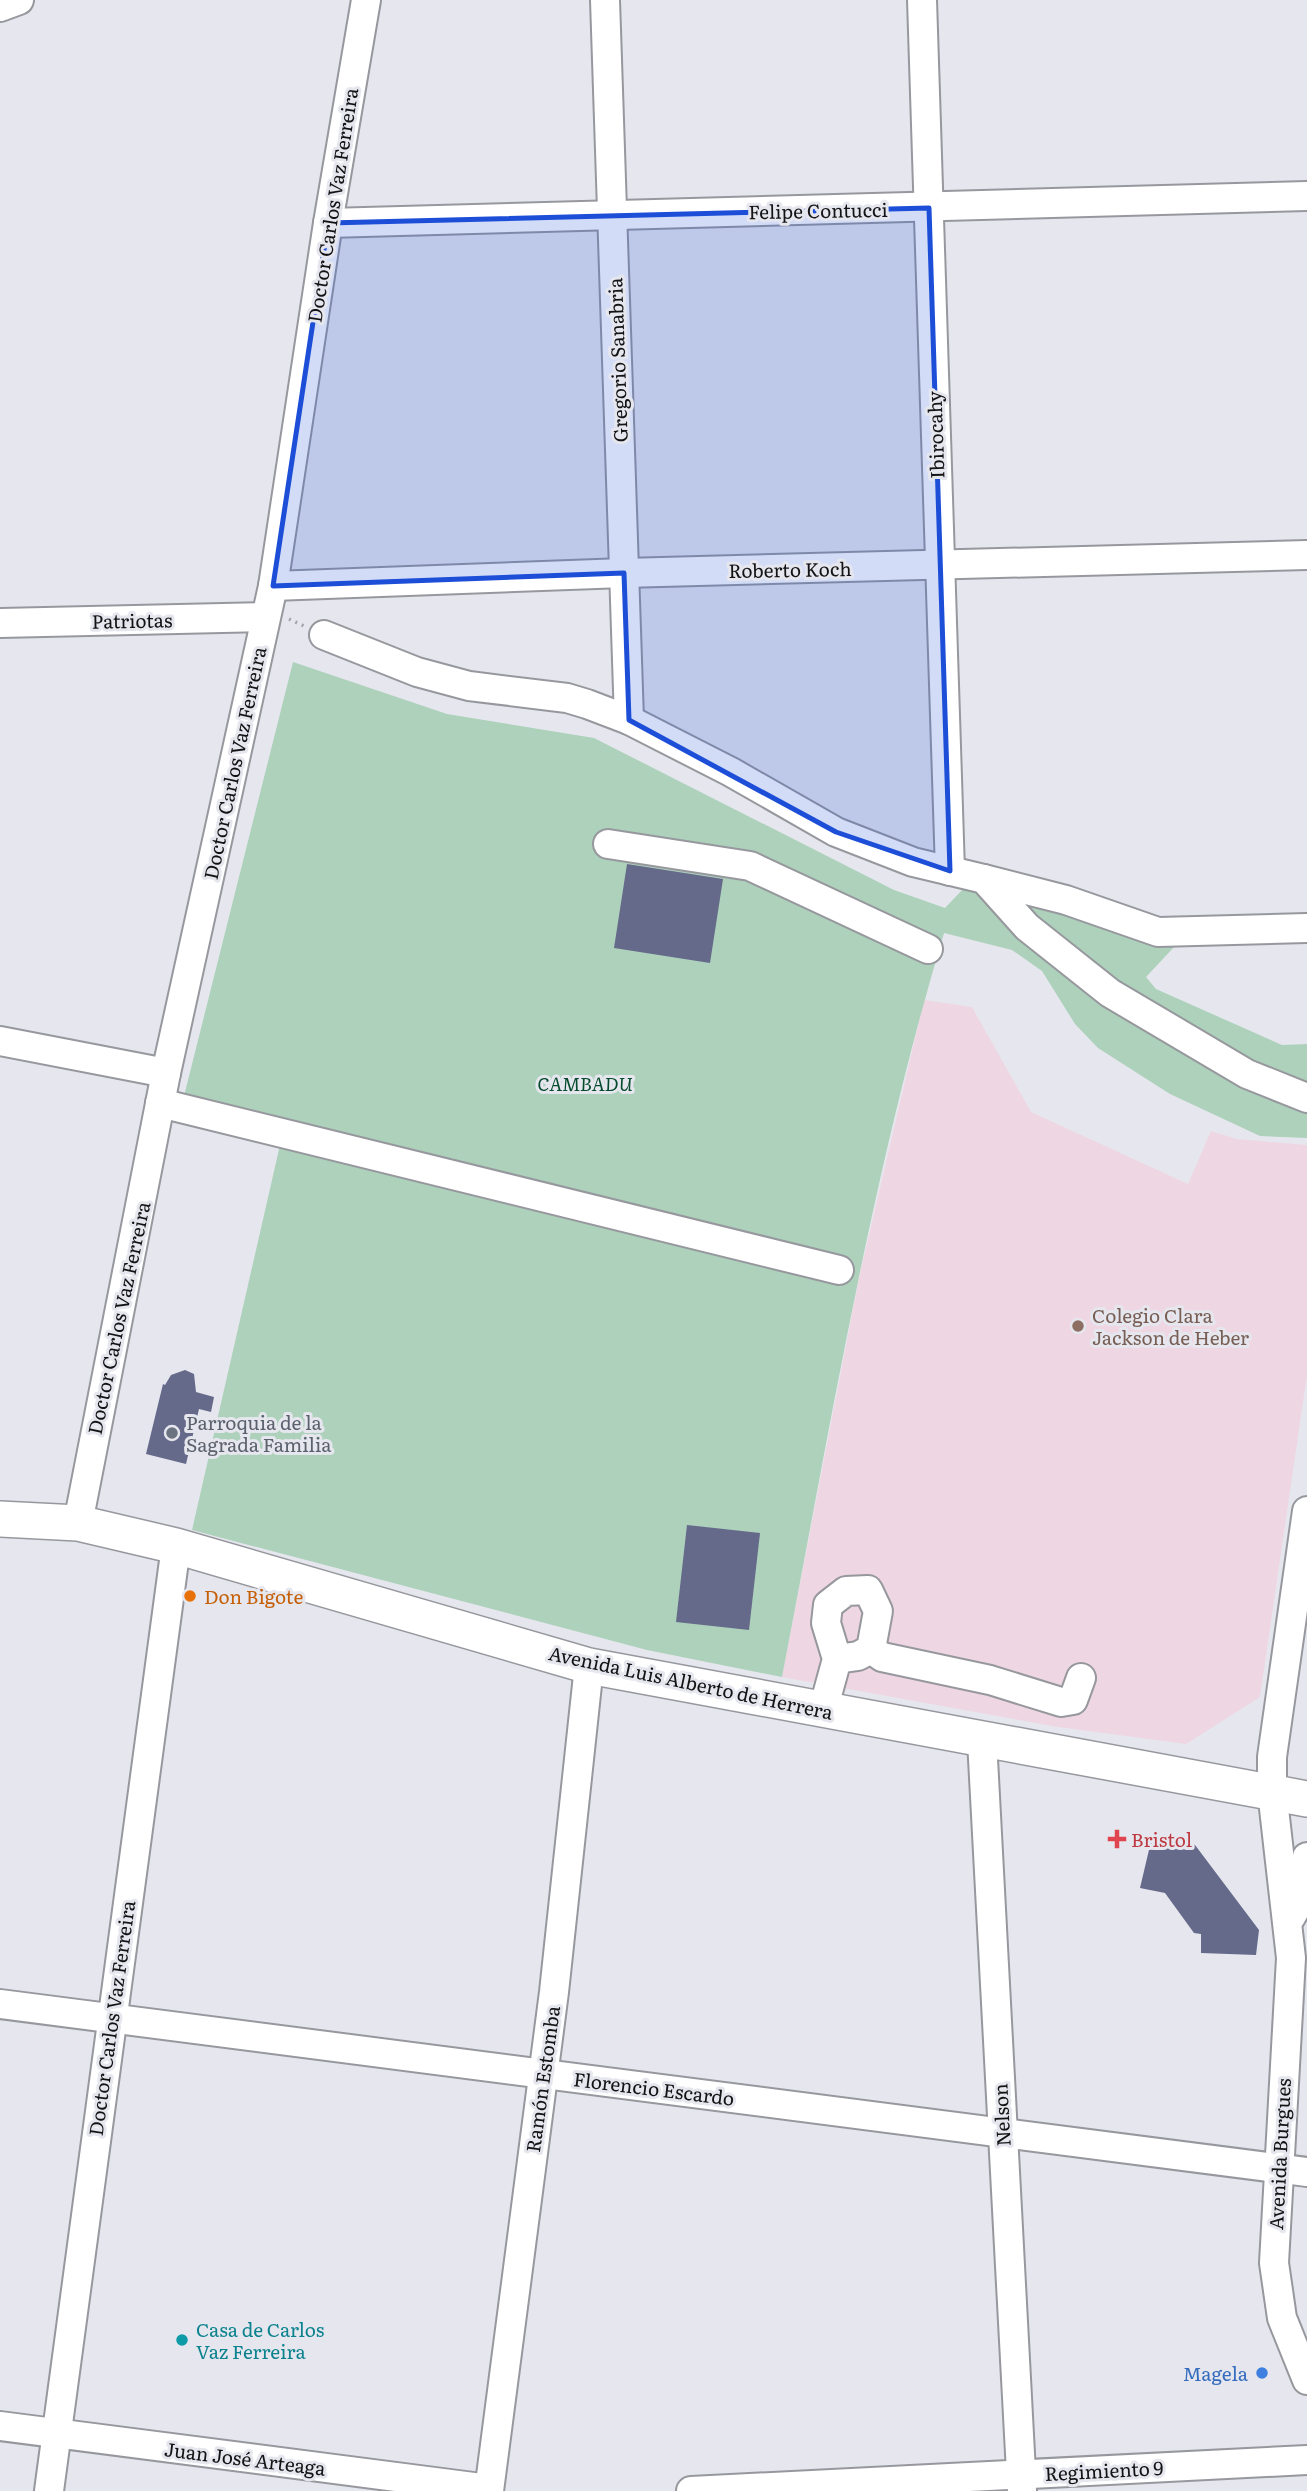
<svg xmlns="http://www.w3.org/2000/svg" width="1307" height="2491" viewBox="0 0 1307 2491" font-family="Literata,serif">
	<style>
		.education { fill: #eed7e3 }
		.green { fill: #add1bb }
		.building { fill: #65698a }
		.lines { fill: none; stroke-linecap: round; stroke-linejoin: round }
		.minor-casing { stroke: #97989e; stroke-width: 32 }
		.major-casing { stroke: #97989e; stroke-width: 38 }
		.path { stroke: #a5a6ab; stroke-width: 3.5; stroke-dasharray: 2 5; stroke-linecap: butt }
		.minor { stroke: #fff; stroke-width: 28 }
		.major { stroke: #fff; stroke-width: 35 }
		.marked { fill: #1d4ed8; fill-opacity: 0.2; stroke: #1d4ed8; stroke-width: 5; stroke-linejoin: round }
		.education-dot { fill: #8d6e63; stroke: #e6e7ee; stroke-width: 2.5 }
		.worship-dot { fill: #6b7280; stroke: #e6e7ee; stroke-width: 2.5 }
		.food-dot { fill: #e8710a; stroke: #e6e7ee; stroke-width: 2.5 }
		.health-dot { fill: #e0444e; stroke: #e6e7ee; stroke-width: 2.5 }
		.culture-dot { fill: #0f9aa8; stroke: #e6e7ee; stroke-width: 2.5 }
		.shop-dot { fill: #3f7fe0; stroke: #e6e7ee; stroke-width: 2.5 }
		.labels { text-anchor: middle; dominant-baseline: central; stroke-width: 6; stroke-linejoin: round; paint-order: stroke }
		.street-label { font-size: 19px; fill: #131315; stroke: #e6e7ee }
		.park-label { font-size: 19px; font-style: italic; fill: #064b2d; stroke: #e6e7ee }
		.education-label { font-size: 19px; fill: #785e54; stroke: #e6e7ee; text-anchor: start }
		.worship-label { font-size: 19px; fill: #5b616d; stroke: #e6e7ee; text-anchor: start }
		.food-label { font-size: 19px; fill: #c56008; stroke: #e6e7ee; text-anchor: start }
		.health-label { font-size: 19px; fill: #be3a42; stroke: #e6e7ee; text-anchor: start }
		.culture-label { font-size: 19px; fill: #0d838f; stroke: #e6e7ee; text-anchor: start }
		.shop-label { font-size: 19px; fill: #366cbe; stroke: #e6e7ee; text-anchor: end }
	</style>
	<rect width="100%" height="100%" fill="#e6e7ee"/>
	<path class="education" d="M 924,1000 L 972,1007 L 1031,1112 L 1188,1184 L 1211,1131 L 1237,1139 L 1307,1145 L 1307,1375 L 1260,1697 L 1186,1744 L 1058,1727 L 782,1677 L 859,1278 Z"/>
	<path class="green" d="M 293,662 L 447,714 L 594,738 L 894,890 L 945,908 L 966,886 L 1176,945 L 1146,977 L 1156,989 L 1282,1045 L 1307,1044 L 1307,1138 L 1260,1136 L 1170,1094 L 1098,1048 L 1075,1024 L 1042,971 L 1012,950 L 944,933 C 871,1176 830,1428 782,1677 L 647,1650 L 192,1530 L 280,1145 L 179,1116 Z"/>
	<g class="building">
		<path d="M 627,864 L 723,879 L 710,963 L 614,948 Z"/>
		<path d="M 185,1370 L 194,1374 L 196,1392 L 214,1397 L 211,1412 L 199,1409 L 186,1464 L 146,1454 L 163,1384 L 165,1385 L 171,1375 Z"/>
		<path d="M 687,1525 L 760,1533 L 749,1630 L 676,1622 Z"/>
		<path d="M 1152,1837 L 1195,1845 L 1259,1930 L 1256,1955 L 1201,1953 L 1201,1934 L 1194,1933 L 1165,1893 L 1140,1888 Z"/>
	</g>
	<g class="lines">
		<g class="minor-casing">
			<g id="minor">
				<path d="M 605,0 L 629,720"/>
				<path d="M 922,0 L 950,871"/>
				<path d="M 0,7 L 19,0"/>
				<path d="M 328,223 L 1307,196"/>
				<path d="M 273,586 L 624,573 L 1307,555"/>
				<path d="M 0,623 L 265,617"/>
				<path d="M 324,635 L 417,672 L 469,686 L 567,698 L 587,704 L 629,720 L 731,772 L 836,832 L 913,862 L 984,879 L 1027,927 L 1110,993 L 1247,1074 L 1307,1098"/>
				<path d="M 608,844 L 750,866 L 928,949"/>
				<path d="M 984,879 L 1066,900 L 1158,932 L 1307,928"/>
				<path d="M 0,1041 L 166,1073"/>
				<path d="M 160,1103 L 839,1270"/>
				<path d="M 1307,1511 L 1272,1757 L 1272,1791 L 1291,1958 L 1274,2263 L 1282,2318 L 1307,2380"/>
				<path d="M 78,1523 L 166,1073 L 273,586 L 328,223 L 366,0"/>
				<path d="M 871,1649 L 882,1657 L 990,1680 L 1061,1702 L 1073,1700 L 1081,1678"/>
				<path d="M 823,1710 L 837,1659 L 826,1623 L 828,1605 L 846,1591 L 868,1590 L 878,1611 L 871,1649 L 858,1656 L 837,1659"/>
				<path d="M 982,1740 L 1022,2491"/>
				<path d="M 1291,1917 L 1300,1901 L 1307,1857"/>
				<path d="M 0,2004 L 1307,2172"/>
				<path d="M 0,2426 L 489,2489"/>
				<path d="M 49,2491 L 176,1546"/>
				<path d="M 489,2491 L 554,1992 L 589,1666"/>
				<path d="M 691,2491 L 1307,2460"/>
			</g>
		</g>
		<g class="major-casing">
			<path id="major" d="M 0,1519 L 78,1523 L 176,1546 L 589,1666 L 1307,1799"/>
		</g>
		<path class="path" d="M 289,619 L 304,626"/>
		<use href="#minor" class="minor"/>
		<use href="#major" class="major"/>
	</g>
	<path class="marked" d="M 929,208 L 950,871 L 836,832 L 629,720 L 624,573 L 273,586 L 328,223 Z"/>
	<circle class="education-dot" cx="1078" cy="1326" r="7"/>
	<circle class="worship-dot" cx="172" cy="1433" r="7"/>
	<circle class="food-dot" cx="190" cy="1596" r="7"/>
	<path class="health-dot" d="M1113.5 1828.5h7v7h7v7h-7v7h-7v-7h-7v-7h7z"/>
	<circle class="culture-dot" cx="182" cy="2340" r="7"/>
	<circle class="shop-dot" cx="1262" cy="2373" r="7"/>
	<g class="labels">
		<g class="street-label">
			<text transform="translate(332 205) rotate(-81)">Doctor Carlos Vaz Ferreira</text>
			<text transform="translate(818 210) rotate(-1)">Felipe Contucci</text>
			<text transform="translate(617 360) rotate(-92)">Gregorio Sanabria</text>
			<text transform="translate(935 435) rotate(-92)">Ibirocahy</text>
			<text transform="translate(790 569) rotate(-1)">Roberto Koch</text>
			<text transform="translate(132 620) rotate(-1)">Patriotas</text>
			<text transform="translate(234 763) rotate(-78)">Doctor Carlos Vaz Ferreira</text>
			<text transform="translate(118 1318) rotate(-78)">Doctor Carlos Vaz Ferreira</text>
			<text transform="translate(691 1682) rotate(12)">Avenida Luis Alberto de Herrera</text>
			<text transform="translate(111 2018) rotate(-82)">Doctor Carlos Vaz Ferreira</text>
			<text transform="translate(542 2079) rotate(-82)">Ramón Estomba</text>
			<text transform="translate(654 2088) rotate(7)">Florencio Escardo</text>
			<text transform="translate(1001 2115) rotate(-93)">Nelson</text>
			<text transform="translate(1279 2154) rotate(-87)">Avenida Burgues</text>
			<text transform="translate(245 2458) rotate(7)">Juan José Arteaga</text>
			<text transform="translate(1104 2470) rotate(-3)">Regimiento 9</text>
		</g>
		<g class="park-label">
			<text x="585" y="1083">CAMBADU</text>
		</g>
		<g class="education-label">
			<text x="1092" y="1315">Colegio Clara<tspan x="1092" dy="22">Jackson de Heber</tspan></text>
		</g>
		<g class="worship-label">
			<text x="186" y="1422">Parroquia de la<tspan x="186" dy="22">Sagrada Familia</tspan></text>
		</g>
		<g class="food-label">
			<text x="204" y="1596">Don Bigote</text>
		</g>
		<g class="health-label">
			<text x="1131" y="1839">Bristol</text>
		</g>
		<g class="culture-label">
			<text x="196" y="2329">Casa de Carlos<tspan x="196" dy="22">Vaz Ferreira</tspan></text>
		</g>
		<g class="shop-label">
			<text x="1248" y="2373">Magela</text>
		</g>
	</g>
</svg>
